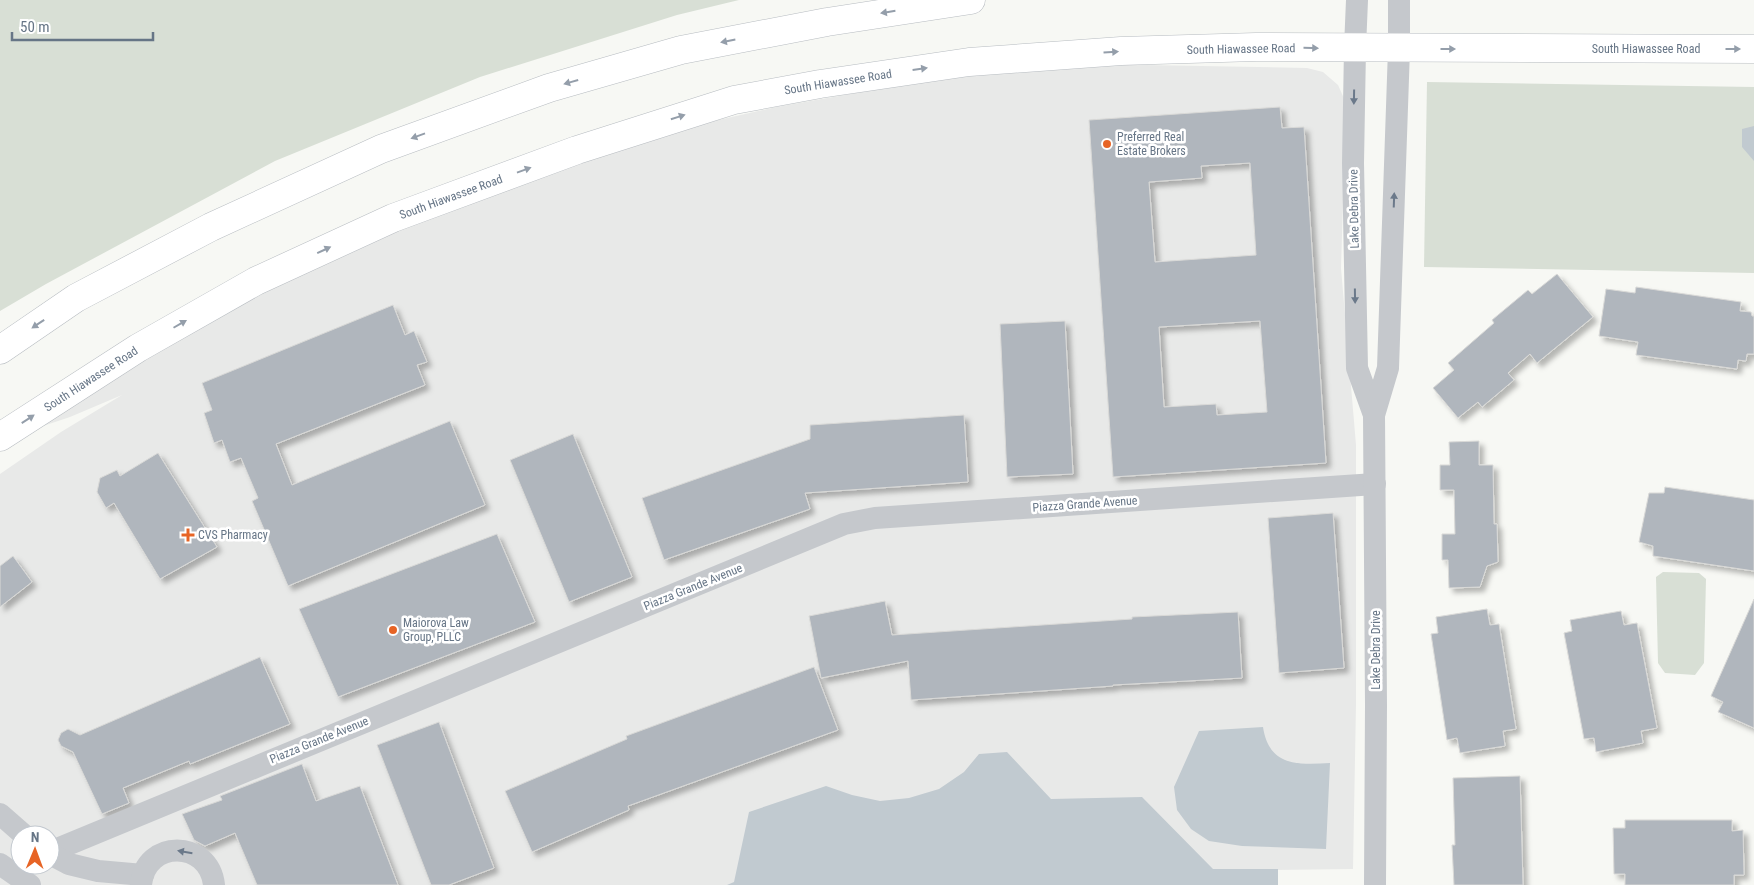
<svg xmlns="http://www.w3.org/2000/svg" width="1754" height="885" viewBox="0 0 1754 885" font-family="'Roboto Condensed',sans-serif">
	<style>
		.built { fill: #e8e9e8; fill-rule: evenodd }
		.green { fill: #d8dfd5 }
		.water { fill: #c1cad0 }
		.building { fill: #b0b6bd; stroke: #d9d9d7; fill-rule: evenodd; filter: url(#shadow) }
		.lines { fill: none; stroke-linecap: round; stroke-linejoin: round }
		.secondary-casing { stroke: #b7bcc1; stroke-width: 29 }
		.street { stroke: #c5c8cc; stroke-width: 22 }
		.secondary { stroke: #fff; stroke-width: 28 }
		.oneway { fill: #949eaa }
		.oneway2 { fill: #6b798a }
		.poi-dot { fill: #e76425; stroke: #fff; stroke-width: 2 }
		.labels { text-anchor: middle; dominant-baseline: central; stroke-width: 5; stroke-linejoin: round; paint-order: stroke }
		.street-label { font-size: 12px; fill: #667586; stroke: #fff }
		.poi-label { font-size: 12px; fill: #667586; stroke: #fff; text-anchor: start }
	</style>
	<defs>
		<filter id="shadow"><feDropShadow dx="4.5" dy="4.5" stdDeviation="2.5" flood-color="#0004"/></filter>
	</defs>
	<rect width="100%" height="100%" fill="#f7f8f4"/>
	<path class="built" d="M 1089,64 L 1307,68 L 1323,72 L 1338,85 L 1346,103 L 1341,268 L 1356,445 L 1356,704 L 1353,869 L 1275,870 L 1213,885 L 0,885 L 0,474 L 61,432 L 122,395 L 70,417 L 25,432 L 249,293 L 500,187 L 705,123 L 776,107 L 953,76 ZM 20,835 L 50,835 L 50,865 L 20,865 Z"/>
	<g class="green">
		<path d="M 0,0 L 739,0 L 677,15 L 480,77 L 275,161 L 46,284 L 0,311 Z"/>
		<path d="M 1427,82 L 1754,87 L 1754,273 L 1424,267 Z"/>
		<path d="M 1663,572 L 1699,573 L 1706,579 L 1704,663 L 1695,675 L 1665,673 L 1658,663 L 1656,577 Z"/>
	</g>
	<g class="water">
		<path d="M 1754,126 L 1754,161 L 1742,147 L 1742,129 Z"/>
		<path d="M 1263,727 C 1269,766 1297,765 1330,763 L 1326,849 L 1242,846 L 1209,841 L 1191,829 L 1177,810 L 1174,787 L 1199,731 Z"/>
		<path d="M 1007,752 L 1051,799 L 1142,797 L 1213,869 L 1278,869 L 1278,885 L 727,885 L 734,882 L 749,812 L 826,786 L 852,795 L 880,801 L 909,798 L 939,789 L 964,772 L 979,754 Z"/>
	</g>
	<g class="building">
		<path d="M 1280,107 L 1282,128 L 1304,127 L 1326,463 L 1113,477 L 1089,120 ZM 1250,163 L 1256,255 L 1155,262 L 1149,182 L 1202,178 L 1201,166 ZM 1260,321 L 1267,412 L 1217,415 L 1216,404 L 1164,407 L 1159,327 Z"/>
		<path d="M 1557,274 L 1593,317 L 1537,363 L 1530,354 L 1508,373 L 1514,380 L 1482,407 L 1478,402 L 1458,418 L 1433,388 L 1454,370 L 1448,363 L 1494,323 L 1492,320 L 1528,290 L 1532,294 Z"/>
		<path d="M 1636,287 L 1741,302 L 1740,311 L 1751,312 L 1752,316 L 1754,316 L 1754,354 L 1747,354 L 1746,361 L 1738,360 L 1737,369 L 1636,355 L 1638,342 L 1599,336 L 1606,289 L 1635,293 Z"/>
		<path d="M 393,305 L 405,335 L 414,331 L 427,362 L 417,365 L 425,385 L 276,444 L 292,485 L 450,421 L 485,505 L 288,586 L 252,501 L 258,498 L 241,458 L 230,462 L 222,440 L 214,443 L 204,413 L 212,410 L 202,383 Z"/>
		<path d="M 1065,321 L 1073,474 L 1007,477 L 1000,324 Z"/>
		<path d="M 964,415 L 968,482 L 805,493 L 810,509 L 664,560 L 642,498 L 810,439 L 810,425 Z"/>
		<path d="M 573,434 L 632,577 L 569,602 L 510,460 Z"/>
		<path d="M 1479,441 L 1479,465 L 1493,465 L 1494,524 L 1497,524 L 1498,562 L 1487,566 L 1480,587 L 1449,588 L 1448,560 L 1442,560 L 1442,534 L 1455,534 L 1454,490 L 1440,490 L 1440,465 L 1450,465 L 1449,442 Z"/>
		<path d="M 158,453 L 217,547 L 160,579 L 114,503 L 106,508 L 97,492 L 100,478 L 117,470 L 120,476 Z"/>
		<path d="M 1665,487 L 1754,500 L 1754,571 L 1653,556 L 1653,546 L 1639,542 L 1649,493 L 1664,493 Z"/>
		<path d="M 1333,513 L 1344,668 L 1279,673 L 1268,518 Z"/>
		<path d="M 497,534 L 535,622 L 338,697 L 299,609 Z"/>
		<path d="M 13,556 L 32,582 L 0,607 L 0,566 Z"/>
		<path d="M 1754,599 L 1754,728 L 1718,712 L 1723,702 L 1711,696 Z"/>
		<path d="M 885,601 L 892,635 L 1132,619 L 1132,617 L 1238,612 L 1242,678 L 1113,685 L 1113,686 L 911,700 L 908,661 L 821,678 L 809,616 Z"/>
		<path d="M 1487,609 L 1490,625 L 1499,624 L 1516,729 L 1503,731 L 1505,746 L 1460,753 L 1457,738 L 1447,740 L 1431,634 L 1438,633 L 1436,617 Z"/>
		<path d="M 1621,611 L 1624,625 L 1637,623 L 1657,728 L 1641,731 L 1643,743 L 1596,752 L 1594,738 L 1584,739 L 1564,633 L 1572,631 L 1570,620 Z"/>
		<path d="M 260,657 L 290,724 L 190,764 L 189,761 L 123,788 L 129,803 L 102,814 L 73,752 L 61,746 L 58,740 L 61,733 L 68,729 L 80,735 Z"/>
		<path d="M 814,667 L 838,730 L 628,806 L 629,810 L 532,852 L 505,791 L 627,739 L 626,736 Z"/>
		<path d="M 439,722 L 494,868 L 449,885 L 431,885 L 377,745 Z"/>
		<path d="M 302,764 L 316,801 L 360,786 L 398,885 L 257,885 L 235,833 L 205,846 L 194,840 L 182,814 L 222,800 L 220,796 Z"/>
		<path d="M 1520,776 L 1523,885 L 1454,885 L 1452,845 L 1455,845 L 1453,778 Z"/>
		<path d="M 1625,820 L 1732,820 L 1732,831 L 1743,830 L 1744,875 L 1734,875 L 1734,885 L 1625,885 L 1625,874 L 1614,874 L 1613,828 L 1625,828 Z"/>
	</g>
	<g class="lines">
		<g class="secondary-casing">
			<g id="secondary">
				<path d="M 0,350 L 76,298 L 211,227 L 381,149 L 549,88 L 681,50 L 827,22 L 971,0"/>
				<path d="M 0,437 L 138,348 L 256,281 L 393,218 L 577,150 L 734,100 L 820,84 L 969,62 L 1121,51 L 1256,47 L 1754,49"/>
			</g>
		</g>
		<g class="street">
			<path d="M 1357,0 L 1355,48 L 1353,163 L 1357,368 L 1374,415"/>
			<path d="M 0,814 L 24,835"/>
			<path d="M 50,852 L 844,524 L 875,518 L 1375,484"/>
			<path d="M 50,854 L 69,864 L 98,871 L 143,875"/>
			<path d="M 0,864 L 30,885"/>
			<path d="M 141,885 C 145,839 209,839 214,885"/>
			<path d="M 1375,885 L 1376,705 L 1374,415 L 1388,368 L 1399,49 L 1399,0"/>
		</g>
		<use href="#secondary" class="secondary"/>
	</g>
	<defs><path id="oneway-solid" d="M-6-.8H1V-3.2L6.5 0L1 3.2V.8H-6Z" transform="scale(1.25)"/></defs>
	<g class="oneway">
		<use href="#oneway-solid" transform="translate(888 12) rotate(171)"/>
		<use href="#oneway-solid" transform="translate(728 41) rotate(169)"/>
		<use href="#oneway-solid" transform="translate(1311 48) rotate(1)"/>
		<use href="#oneway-solid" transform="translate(1448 49)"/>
		<use href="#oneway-solid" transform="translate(1733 49)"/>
		<use href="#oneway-solid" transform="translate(1111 52) rotate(-4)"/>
		<use href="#oneway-solid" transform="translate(920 69) rotate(-8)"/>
		<use href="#oneway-solid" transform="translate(571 82) rotate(164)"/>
		<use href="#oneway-solid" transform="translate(678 117) rotate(-18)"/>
		<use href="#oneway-solid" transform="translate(418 136) rotate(160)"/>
		<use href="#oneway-solid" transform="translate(524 170) rotate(-20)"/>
		<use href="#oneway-solid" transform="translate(324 250) rotate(-25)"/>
		<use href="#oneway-solid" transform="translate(38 324) rotate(146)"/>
		<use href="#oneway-solid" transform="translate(180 324) rotate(-30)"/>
		<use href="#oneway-solid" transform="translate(28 419) rotate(-33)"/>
	</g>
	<g class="oneway2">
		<use href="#oneway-solid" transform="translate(1354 97) rotate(91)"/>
		<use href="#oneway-solid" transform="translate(1394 200) rotate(-88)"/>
		<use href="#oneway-solid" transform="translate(1355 296) rotate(89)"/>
		<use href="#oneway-solid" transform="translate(185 852) rotate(-170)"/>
	</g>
	<g class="poi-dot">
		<circle cx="1107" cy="144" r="5"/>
		<path d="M185.5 527.5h5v5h5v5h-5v5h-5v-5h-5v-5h5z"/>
		<circle cx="393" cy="630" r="5"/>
	</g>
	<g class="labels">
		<g class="street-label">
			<text transform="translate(1241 49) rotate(-1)">South Hiawassee Road</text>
			<text x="1646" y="49">South Hiawassee Road</text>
			<text transform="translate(838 82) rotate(-9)">South Hiawassee Road</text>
			<text transform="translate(451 197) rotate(-20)">South Hiawassee Road</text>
			<text transform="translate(1354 209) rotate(-91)">Lake Debra Drive</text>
			<text transform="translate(91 379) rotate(-33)">South Hiawassee Road</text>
			<text transform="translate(1085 504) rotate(-4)">Piazza Grande Avenue</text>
			<text transform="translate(693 587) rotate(-22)">Piazza Grande Avenue</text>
			<text transform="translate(1376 650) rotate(-90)">Lake Debra Drive</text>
			<text transform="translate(319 740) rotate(-22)">Piazza Grande Avenue</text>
		</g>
		<g class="poi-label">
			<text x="1117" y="137">Preferred Real<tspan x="1117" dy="14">Estate Brokers</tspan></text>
			<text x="198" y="535">CVS Pharmacy</text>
			<text x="403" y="623">Maiorova Law<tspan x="403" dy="14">Group, PLLC</tspan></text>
		</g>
	</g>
	<g transform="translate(35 850) rotate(1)"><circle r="24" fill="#ffffff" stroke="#c2c8cf"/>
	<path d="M0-4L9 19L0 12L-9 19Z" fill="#e76425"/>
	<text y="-8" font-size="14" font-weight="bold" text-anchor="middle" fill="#667586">N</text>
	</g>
	<path d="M12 32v8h141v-8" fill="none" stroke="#667586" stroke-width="2.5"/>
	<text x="20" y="32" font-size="15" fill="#667586" stroke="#ffffff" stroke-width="4" paint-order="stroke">50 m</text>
</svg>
